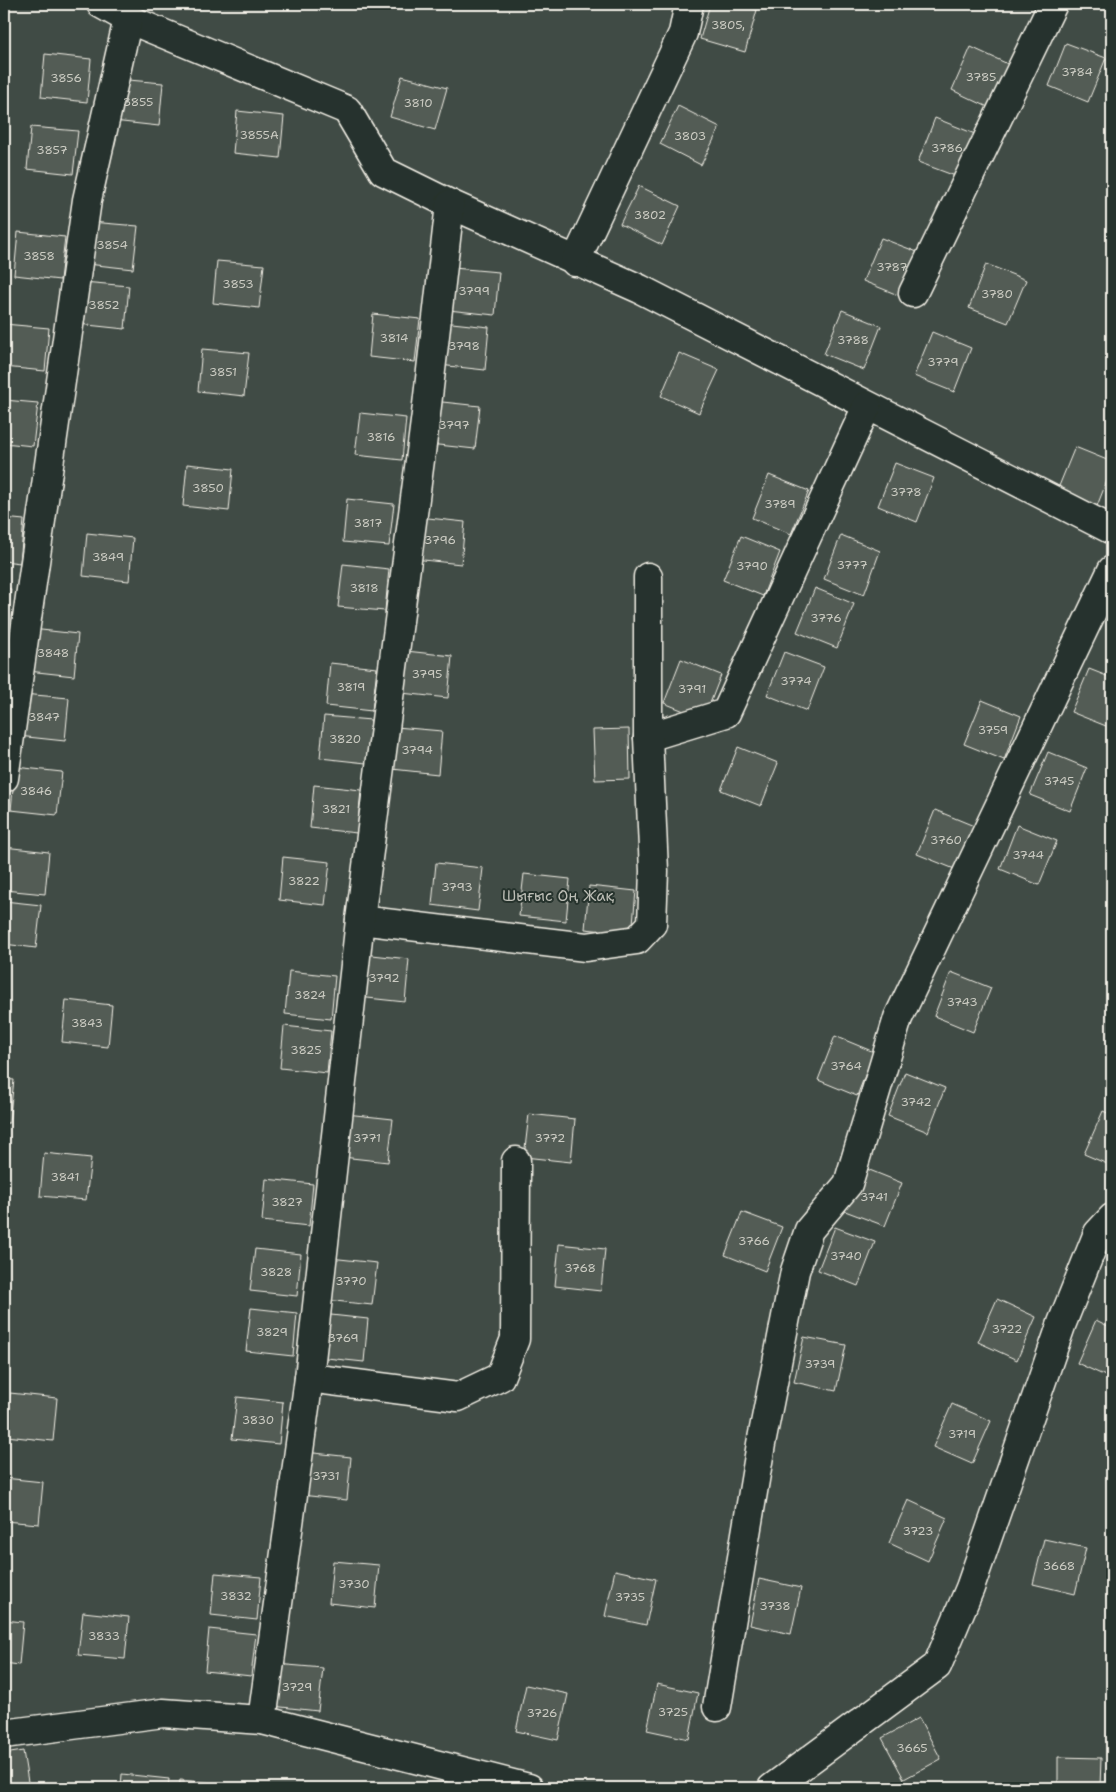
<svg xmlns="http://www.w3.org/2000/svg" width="1116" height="1792" viewBox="0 0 1116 1792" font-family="'Shantell Sans',sans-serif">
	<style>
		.green { fill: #414b45; stroke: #9a9e96 }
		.building { fill: #525c55; stroke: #f4f1e8 }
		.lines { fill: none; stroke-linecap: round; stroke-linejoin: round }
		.minor-casing { stroke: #f4f1e8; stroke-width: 31 }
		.minor { stroke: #26332d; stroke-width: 28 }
		.labels { text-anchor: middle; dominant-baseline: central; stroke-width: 4; stroke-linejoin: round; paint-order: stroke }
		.number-label { font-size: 12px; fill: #ccccc3 }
		.park-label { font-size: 15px; fill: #bebfb7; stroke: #26332d }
	</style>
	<rect width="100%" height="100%" fill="#26332d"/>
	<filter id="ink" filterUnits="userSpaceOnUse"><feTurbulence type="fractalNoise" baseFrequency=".02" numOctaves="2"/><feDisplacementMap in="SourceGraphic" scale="10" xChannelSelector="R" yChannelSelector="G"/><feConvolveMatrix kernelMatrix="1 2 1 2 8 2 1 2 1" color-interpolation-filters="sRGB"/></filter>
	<g filter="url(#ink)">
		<rect class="green" x="4" y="4" width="1108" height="1784"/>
		<g class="building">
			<path d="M 710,4 L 733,4 L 757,10 L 745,52 L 700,39 Z"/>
			<path d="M 1066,43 L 1106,58 L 1088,102 L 1049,86 Z"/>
			<path d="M 971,47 L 1010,65 L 990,108 L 952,90 Z"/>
			<path d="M 45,54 L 91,59 L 87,102 L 41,97 Z"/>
			<path d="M 402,76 L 447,88 L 435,130 L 390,117 Z"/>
			<path d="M 117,79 L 163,83 L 159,126 L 113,121 Z"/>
			<path d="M 678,106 L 720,127 L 701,165 L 660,144 Z"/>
			<path d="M 237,111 L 284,116 L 280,158 L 233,153 Z"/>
			<path d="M 935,118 L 975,134 L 958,177 L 918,162 Z"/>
			<path d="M 31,127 L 78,131 L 73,174 L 27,169 Z"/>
			<path d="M 639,186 L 680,206 L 662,245 L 620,224 Z"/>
			<path d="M 91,222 L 138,226 L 133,269 L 87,264 Z"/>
			<path d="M 18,232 L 65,237 L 60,280 L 14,275 Z"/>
			<path d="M 881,238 L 920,253 L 903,297 L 863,281 Z"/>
			<path d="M 217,261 L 264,265 L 259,308 L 213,303 Z"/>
			<path d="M 986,264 L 1026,280 L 1008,323 L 969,308 Z"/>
			<path d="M 453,268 L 499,272 L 495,315 L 448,310 Z"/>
			<path d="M 83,282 L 129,286 L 125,329 L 78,324 Z"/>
			<path d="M 842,310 L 881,326 L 864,370 L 824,354 Z"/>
			<path d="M 373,314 L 420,319 L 415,362 L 369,357 Z"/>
			<path d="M 443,322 L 489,327 L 485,370 L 439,365 Z"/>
			<path d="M 4,324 L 49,328 L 45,371 L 4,367 Z"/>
			<path d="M 932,332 L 971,348 L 954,392 L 914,376 Z"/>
			<path d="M 202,349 L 249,353 L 244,396 L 198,391 Z"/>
			<path d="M 679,353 L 719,370 L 699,413 L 661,396 Z"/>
			<path d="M 4,400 L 38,403 L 33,446 L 4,443 Z"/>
			<path d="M 433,401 L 480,406 L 475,449 L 429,444 Z"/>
			<path d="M 360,413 L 406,418 L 402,460 L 355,455 Z"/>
			<path d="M 1075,447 L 1112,462 L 1112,468 L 1097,506 L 1057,491 Z"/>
			<path d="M 895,463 L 934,478 L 917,522 L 878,506 Z"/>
			<path d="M 187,464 L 233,469 L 229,511 L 183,506 Z"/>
			<path d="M 769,475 L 809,491 L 791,534 L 752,518 Z"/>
			<path d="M 347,499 L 394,504 L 389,546 L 343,542 Z"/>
			<path d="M 419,517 L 465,522 L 461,564 L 414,559 Z"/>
			<path d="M 4,518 L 24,520 L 20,563 L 4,561 Z"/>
			<path d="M 87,533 L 133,538 L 129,581 L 83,576 Z"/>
			<path d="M 841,535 L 880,551 L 864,595 L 824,579 Z"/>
			<path d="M 741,536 L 780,552 L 763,596 L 723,580 Z"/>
			<path d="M 343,564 L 389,569 L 385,611 L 338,607 Z"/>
			<path d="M 4,588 L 11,589 L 4,631 Z"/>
			<path d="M 815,588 L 854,604 L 837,648 L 797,632 Z"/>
			<path d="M 32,629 L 78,634 L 74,676 L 28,671 Z"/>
			<path d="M 406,651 L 452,656 L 448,698 L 401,693 Z"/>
			<path d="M 784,652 L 824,667 L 807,711 L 767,695 Z"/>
			<path d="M 681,659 L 721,675 L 704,719 L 664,703 Z"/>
			<path d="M 330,663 L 377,668 L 372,711 L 326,706 Z"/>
			<path d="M 1089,669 L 1112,678 L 1111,728 L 1071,712 Z"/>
			<path d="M 23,694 L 69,698 L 65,741 L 18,736 Z"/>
			<path d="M 982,700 L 1021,716 L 1004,760 L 964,744 Z"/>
			<path d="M 324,716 L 371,720 L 366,763 L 320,758 Z"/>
			<path d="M 396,727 L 442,731 L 438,774 L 392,769 Z"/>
			<path d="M 629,729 L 630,779 L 595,780 L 593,730 Z"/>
			<path d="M 738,747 L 778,763 L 761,806 L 721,790 Z"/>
			<path d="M 1048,752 L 1087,768 L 1070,811 L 1030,795 Z"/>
			<path d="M 15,767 L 62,772 L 57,815 L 11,810 Z"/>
			<path d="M 314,785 L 361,790 L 357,833 L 310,828 Z"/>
			<path d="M 935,810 L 974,826 L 957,870 L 917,854 Z"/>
			<path d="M 1017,825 L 1057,841 L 1039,885 L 1000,869 Z"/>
			<path d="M 4,847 L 49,852 L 45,894 L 4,890 Z"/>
			<path d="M 283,857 L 330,862 L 325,905 L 279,900 Z"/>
			<path d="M 436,863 L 483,868 L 478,911 L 432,905 Z"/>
			<path d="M 524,874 L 570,879 L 566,921 L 519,916 Z"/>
			<path d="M 589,886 L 636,891 L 632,934 L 585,929 Z"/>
			<path d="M 4,901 L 41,905 L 36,948 L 4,944 Z"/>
			<path d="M 363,954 L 409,959 L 405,1002 L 358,997 Z"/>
			<path d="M 289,971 L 335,976 L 331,1019 L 285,1014 Z"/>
			<path d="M 951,972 L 991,988 L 973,1032 L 934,1016 Z"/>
			<path d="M 66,1000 L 112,1005 L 108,1047 L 62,1042 Z"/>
			<path d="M 284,1026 L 331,1031 L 327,1073 L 280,1068 Z"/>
			<path d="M 835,1036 L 874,1052 L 857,1096 L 818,1080 Z"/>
			<path d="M 905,1072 L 945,1088 L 928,1132 L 888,1116 Z"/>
			<path d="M 4,1079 L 14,1080 L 9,1123 L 4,1123 Z"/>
			<path d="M 1103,1111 L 1112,1115 L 1112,1166 L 1084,1154 Z"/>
			<path d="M 346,1114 L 393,1119 L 388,1162 L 342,1157 Z"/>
			<path d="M 529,1114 L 575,1119 L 571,1162 L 524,1157 Z"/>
			<path d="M 44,1153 L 91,1158 L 86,1200 L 40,1196 Z"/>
			<path d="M 862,1167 L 902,1183 L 885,1226 L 845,1211 Z"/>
			<path d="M 266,1179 L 313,1184 L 309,1226 L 262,1221 Z"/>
			<path d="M 742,1212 L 782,1227 L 765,1271 L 725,1255 Z"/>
			<path d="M 835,1227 L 875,1242 L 858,1286 L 818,1270 Z"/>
			<path d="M 559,1244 L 605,1249 L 601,1291 L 555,1286 Z"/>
			<path d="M 255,1249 L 301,1254 L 297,1296 L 250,1291 Z"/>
			<path d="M 330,1258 L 377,1263 L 372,1305 L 326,1300 Z"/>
			<path d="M 997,1299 L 1036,1317 L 1017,1360 L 978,1342 Z"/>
			<path d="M 251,1308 L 297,1313 L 293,1356 L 246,1351 Z"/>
			<path d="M 322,1314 L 368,1319 L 364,1362 L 317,1357 Z"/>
			<path d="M 1096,1320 L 1112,1328 L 1112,1379 L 1077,1363 Z"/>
			<path d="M 804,1337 L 846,1345 L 836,1391 L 794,1382 Z"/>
			<path d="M 10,1393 L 57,1398 L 53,1441 L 6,1436 Z"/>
			<path d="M 237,1397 L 283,1402 L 279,1444 L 232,1439 Z"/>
			<path d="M 952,1404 L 991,1421 L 972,1464 L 933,1447 Z"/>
			<path d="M 305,1452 L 351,1457 L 347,1500 L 301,1495 Z"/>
			<path d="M 4,1478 L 43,1482 L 39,1524 L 4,1521 Z"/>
			<path d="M 908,1500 L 947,1518 L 928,1561 L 889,1543 Z"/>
			<path d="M 1044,1539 L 1086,1548 L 1075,1594 L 1033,1584 Z"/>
			<path d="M 333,1561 L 379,1565 L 375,1608 L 329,1603 Z"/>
			<path d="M 615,1570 L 656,1579 L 646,1625 L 605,1616 Z"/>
			<path d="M 215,1573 L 261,1577 L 257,1620 L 211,1615 Z"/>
			<path d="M 759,1579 L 801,1588 L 791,1634 L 750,1625 Z"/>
			<path d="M 83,1612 L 129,1617 L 125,1659 L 78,1655 Z"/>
			<path d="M 4,1620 L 23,1622 L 19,1665 L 4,1663 Z"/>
			<path d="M 209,1629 L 256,1634 L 251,1676 L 205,1671 Z"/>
			<path d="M 276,1664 L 323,1668 L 318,1711 L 272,1706 Z"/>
			<path d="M 657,1684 L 698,1693 L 689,1739 L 647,1730 Z"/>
			<path d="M 526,1685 L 568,1694 L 558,1740 L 516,1731 Z"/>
			<path d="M 919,1718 L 941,1759 L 904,1779 L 882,1738 Z"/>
			<path d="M 23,1751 L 29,1788 L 4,1788 L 4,1754 Z"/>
			<path d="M 1058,1757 L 1101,1758 L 1100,1788 L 1058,1788 Z"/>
			<path d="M 122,1774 L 169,1779 L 168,1788 L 121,1788 Z"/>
			<path d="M 180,1780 L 227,1784 L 226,1788 L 179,1788 Z"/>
		</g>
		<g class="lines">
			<g class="minor-casing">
				<g id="minor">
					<path d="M 101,4 L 128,19 L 347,110 L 383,171 L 450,204 L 640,289 L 1112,530"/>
					<path d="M 575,262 L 683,33 L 689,4"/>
					<path d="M 913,293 L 1053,4"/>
					<path d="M 648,737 L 726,713 L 867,406"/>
					<path d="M 4,778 L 87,200 L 128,19"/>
					<path d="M 360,920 L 586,947 L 637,940 L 652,924 L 654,871 L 648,737 L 648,577"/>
					<path d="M 309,1378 L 458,1397 L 500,1377 L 515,1339 L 516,1161"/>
					<path d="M 717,1707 L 761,1444 L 795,1271 L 809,1230 L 848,1184 L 898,1018 L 1112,570"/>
					<path d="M 262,1720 L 309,1378 L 360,920 L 426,414 L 450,204"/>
					<path d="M 4,1734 L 163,1713 L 262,1720 L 529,1788"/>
					<path d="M 772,1788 L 937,1666 L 970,1588 L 1062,1323 L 1098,1233 L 1112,1218"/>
				</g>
			</g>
			<use href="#minor" class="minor"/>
		</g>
	</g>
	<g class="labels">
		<g class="number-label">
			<text x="728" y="25">3805,</text>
			<text x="1077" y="72">3784</text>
			<text x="981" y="77">3785</text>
			<text x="66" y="78">3856</text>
			<text x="138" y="102">3855</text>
			<text x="418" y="103">3810</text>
			<text x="259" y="135">3855А</text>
			<text x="690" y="136">3803</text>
			<text x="947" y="148">3786</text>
			<text x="52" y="150">3857</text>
			<text x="650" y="215">3802</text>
			<text x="112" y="245">3854</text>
			<text x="39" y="256">3858</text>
			<text x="892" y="267">3787</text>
			<text x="238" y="284">3853</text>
			<text x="474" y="291">3799</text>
			<text x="997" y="294">3780</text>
			<text x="104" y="305">3852</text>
			<text x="394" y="338">3814</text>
			<text x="853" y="340">3788</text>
			<text x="464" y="346">3798</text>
			<text x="943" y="362">3779</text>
			<text x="223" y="372">3851</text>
			<text x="454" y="425">3797</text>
			<text x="381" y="437">3816</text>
			<text x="208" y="488">3850</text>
			<text x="906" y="492">3778</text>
			<text x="780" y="504">3789</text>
			<text x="368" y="523">3817</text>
			<text x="440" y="540">3796</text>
			<text x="108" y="557">3849</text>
			<text x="852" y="565">3777</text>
			<text x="752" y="566">3790</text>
			<text x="364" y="588">3818</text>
			<text x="826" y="618">3776</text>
			<text x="53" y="653">3848</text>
			<text x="427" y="674">3795</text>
			<text x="796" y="681">3774</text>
			<text x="351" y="687">3819</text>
			<text x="692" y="689">3791</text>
			<text x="44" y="717">3847</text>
			<text x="993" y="730">3759</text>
			<text x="345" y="739">3820</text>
			<text x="417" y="750">3794</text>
			<text x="1059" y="781">3745</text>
			<text x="36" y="791">3846</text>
			<text x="336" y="809">3821</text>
			<text x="946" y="840">3760</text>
			<text x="1028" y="855">3744</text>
			<text x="304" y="881">3822</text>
			<text x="457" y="887">3793</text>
			<text x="384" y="978">3792</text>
			<text x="310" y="995">3824</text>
			<text x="962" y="1002">3743</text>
			<text x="87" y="1023">3843</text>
			<text x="306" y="1050">3825</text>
			<text x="846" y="1066">3764</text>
			<text x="916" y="1102">3742</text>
			<text x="367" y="1138">3771</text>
			<text x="550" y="1138">3772</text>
			<text x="65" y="1177">3841</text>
			<text x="874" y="1197">3741</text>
			<text x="287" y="1202">3827</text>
			<text x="754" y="1241">3766</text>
			<text x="846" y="1256">3740</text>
			<text x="580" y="1268">3768</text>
			<text x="276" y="1272">3828</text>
			<text x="351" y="1281">3770</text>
			<text x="1007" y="1329">3722</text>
			<text x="272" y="1332">3829</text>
			<text x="343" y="1338">3769</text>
			<text x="820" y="1364">3739</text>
			<text x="258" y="1420">3830</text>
			<text x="962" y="1434">3719</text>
			<text x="326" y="1476">3731</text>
			<text x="918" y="1531">3723</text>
			<text x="1059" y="1566">3668</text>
			<text x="354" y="1584">3730</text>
			<text x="236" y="1596">3832</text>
			<text x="630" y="1597">3735</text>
			<text x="775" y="1606">3738</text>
			<text x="104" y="1636">3833</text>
			<text x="297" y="1687">3729</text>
			<text x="673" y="1712">3725</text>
			<text x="542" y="1713">3726</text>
			<text x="912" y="1748">3665</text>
		</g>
		<g class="park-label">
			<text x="558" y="896">Шығыс Оң Жақ</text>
		</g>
	</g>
	<rect width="1116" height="1792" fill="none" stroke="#26332d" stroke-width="20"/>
	<rect x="10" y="10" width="1096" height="1772" fill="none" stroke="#f4f1e8" stroke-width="2" filter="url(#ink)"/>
</svg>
